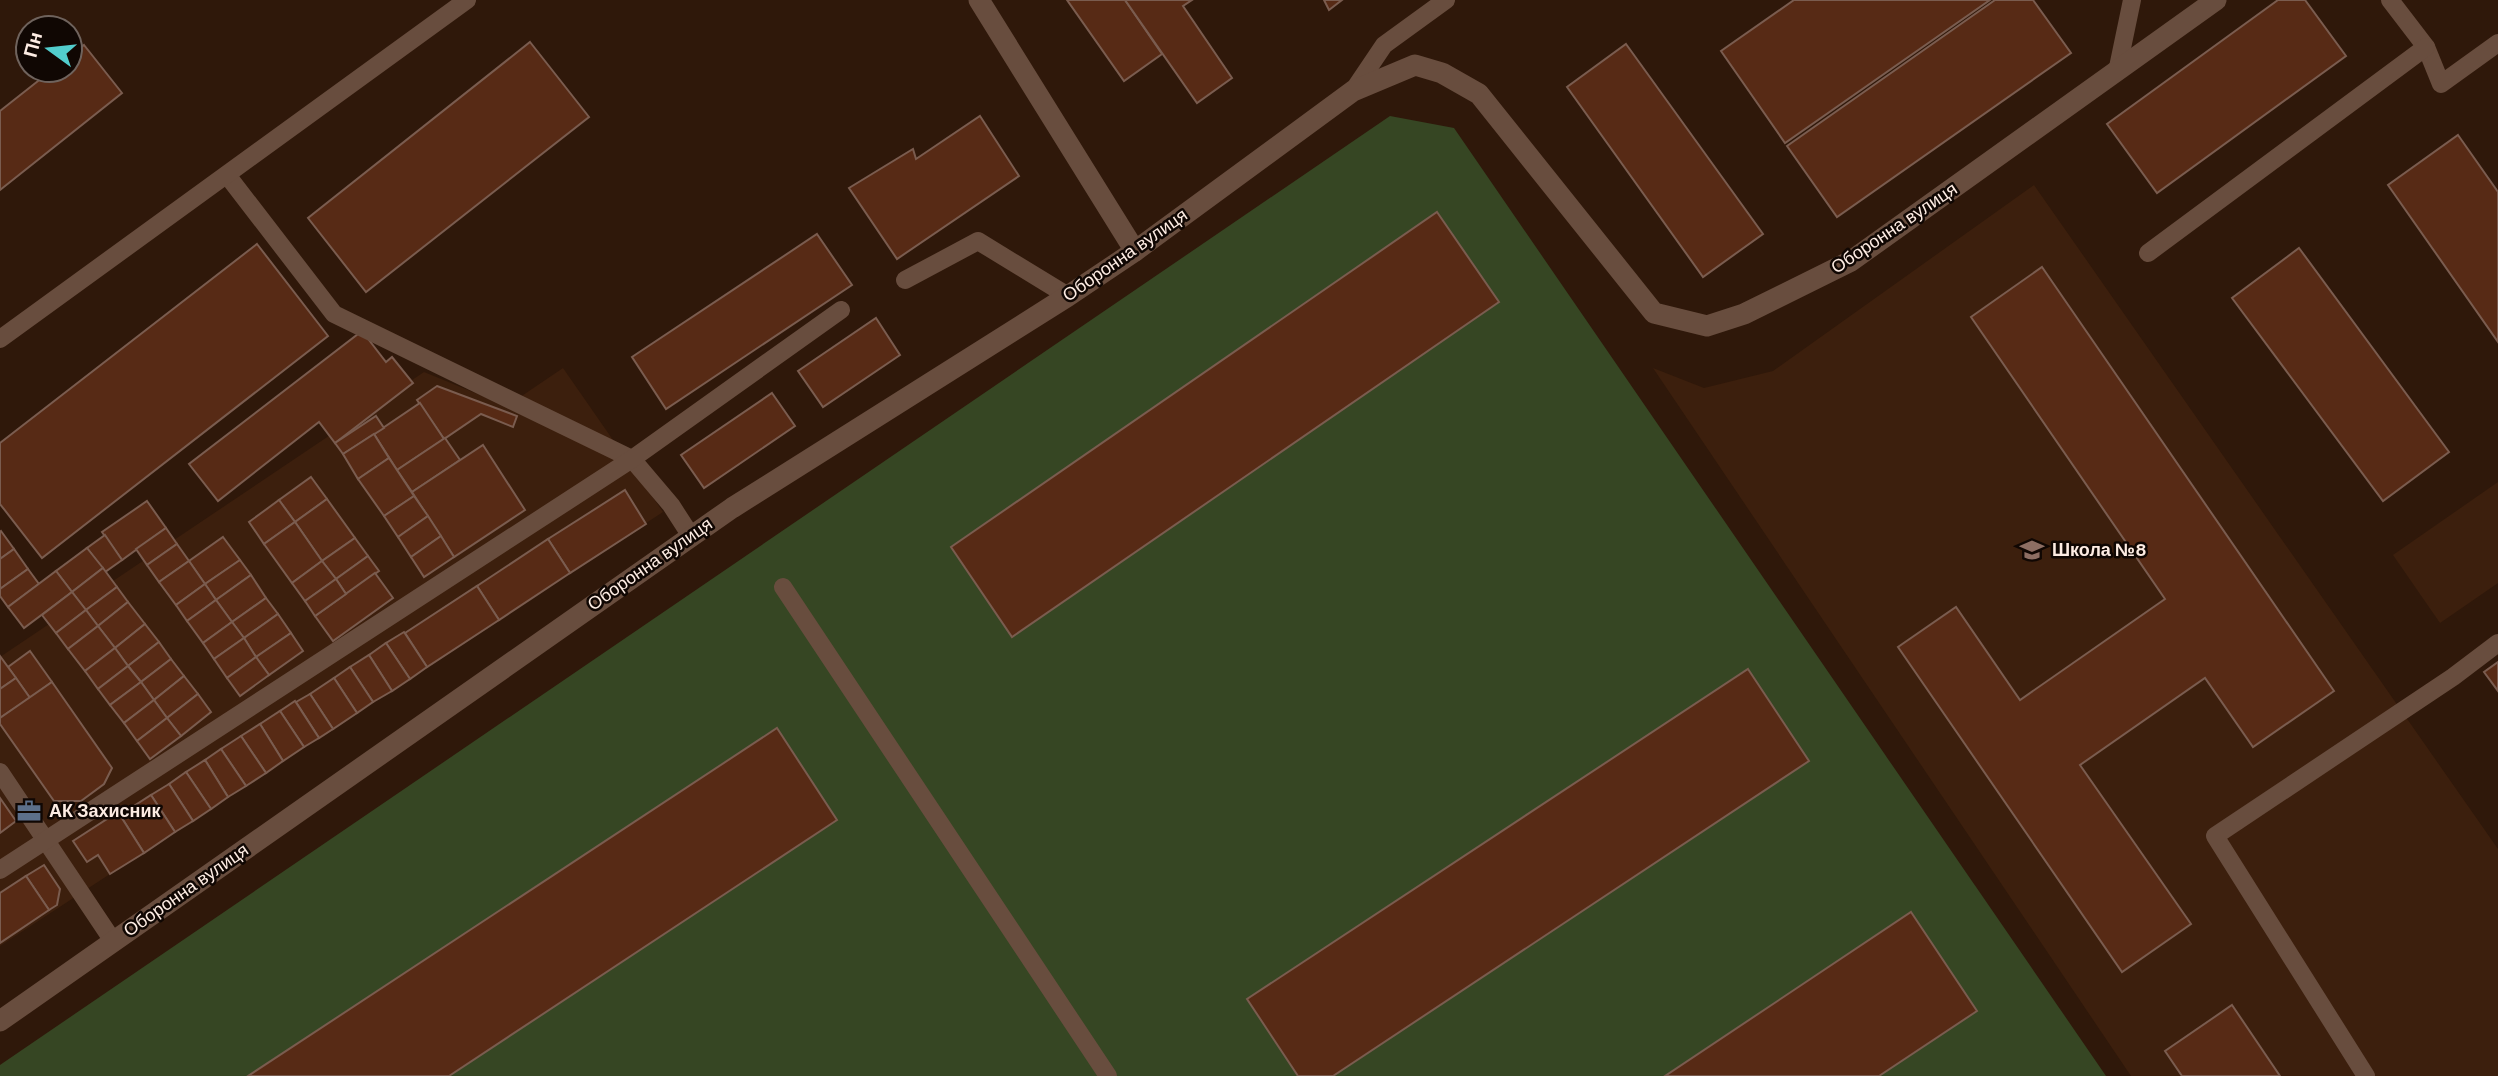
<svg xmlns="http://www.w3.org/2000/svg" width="2498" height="1076" viewBox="0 0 2498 1076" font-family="'DM Sans',sans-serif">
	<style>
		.built { fill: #3c1f0d }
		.green { fill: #364623 }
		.building { fill: #572a15; stroke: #7a5c4f; stroke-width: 2 }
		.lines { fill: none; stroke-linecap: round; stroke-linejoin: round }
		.service { stroke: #684d3e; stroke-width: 18 }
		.minor { stroke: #684d3e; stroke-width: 21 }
		.tertiary { stroke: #684d3e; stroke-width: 21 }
		.labels { text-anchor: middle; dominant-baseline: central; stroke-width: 5; stroke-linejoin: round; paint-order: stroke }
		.street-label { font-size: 18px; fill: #fdece3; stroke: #100703 }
		.poi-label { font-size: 18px; font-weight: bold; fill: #fdece3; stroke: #100703; text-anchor: start }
	</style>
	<rect width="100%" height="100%" fill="#2f180a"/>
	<g class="built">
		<path d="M 2034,185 L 2498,849 L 2498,1076 L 2131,1076 L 1653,368 L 1704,388 L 1773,371 Z"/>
		<path d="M 563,368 L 663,512 L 0,946 L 0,657 L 424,372 L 507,406 Z"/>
		<path d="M 2498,482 L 2498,583 L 2440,623 L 2393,555 Z"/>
	</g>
	<path class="green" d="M 1390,116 L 1454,128 L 2106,1076 L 0,1076 L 0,1065 Z"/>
	<g class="building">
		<path d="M 1067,0 L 1125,0 L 1162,54 L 1124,81 Z"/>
		<path d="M 1125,0 L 1192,0 L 1183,6 L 1232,78 L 1197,103 Z"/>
		<path d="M 1324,0 L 1342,0 L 1329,10 Z"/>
		<path d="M 1794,0 L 1990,0 L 1785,143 L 1721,51 Z"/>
		<path d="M 1995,0 L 2033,0 L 2071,53 L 1837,217 L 1787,146 Z"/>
		<path d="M 2278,0 L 2305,0 L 2346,56 L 2157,193 L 2107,124 Z"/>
		<path d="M 530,42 L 589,117 L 366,292 L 308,218 Z"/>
		<path d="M 1626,44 L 1763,234 L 1703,277 L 1567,87 Z"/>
		<path d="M 84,45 L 122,93 L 0,190 L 0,111 L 52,70 L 70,70 L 70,56 Z"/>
		<path d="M 980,116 L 1019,176 L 897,259 L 849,188 L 913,149 L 916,159 Z"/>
		<path d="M 2458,135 L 2498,192 L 2498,342 L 2388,185 Z"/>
		<path d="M 1437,212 L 1499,302 L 1012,637 L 951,547 Z"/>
		<path d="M 817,234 L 852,285 L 666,409 L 632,357 Z"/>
		<path d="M 257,244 L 328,336 L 42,558 L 0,504 L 0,443 Z"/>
		<path d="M 2299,248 L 2449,452 L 2383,501 L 2232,298 Z"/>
		<path d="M 2042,267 L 2334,691 L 2253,747 L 2205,678 L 2080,765 L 2191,924 L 2122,972 L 1898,647 L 1956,607 L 2020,700 L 2165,599 L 1971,317 Z"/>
		<path d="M 876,318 L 900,355 L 823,407 L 798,371 Z"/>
		<path d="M 362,331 L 386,362 L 392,357 L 413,383 L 335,443 L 319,422 L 218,501 L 189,464 Z"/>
		<path d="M 437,386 L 517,416 L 513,427 L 481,414 L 444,439 L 417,400 Z"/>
		<path d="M 772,393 L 795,426 L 704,488 L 681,455 Z"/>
		<path d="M 420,403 L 444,439 L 397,470 L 374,434 Z"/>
		<path d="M 376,416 L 384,428 L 343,454 L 335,443 Z"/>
		<path d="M 374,434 L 389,458 L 358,479 L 343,454 Z"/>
		<path d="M 445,438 L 460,460 L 412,492 L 397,470 Z"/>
		<path d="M 483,445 L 525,510 L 454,557 L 412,492 Z"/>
		<path d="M 389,458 L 414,496 L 384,516 L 358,479 Z"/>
		<path d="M 311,477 L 327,499 L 295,522 L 279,500 Z"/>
		<path d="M 625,490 L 646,524 L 570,573 L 548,539 Z"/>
		<path d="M 414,496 L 428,516 L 398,537 L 384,516 Z"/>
		<path d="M 327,499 L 355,538 L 322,561 L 295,522 Z"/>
		<path d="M 279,500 L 295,522 L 264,544 L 249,522 Z"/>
		<path d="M 147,501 L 166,528 L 122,560 L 102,532 Z"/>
		<path d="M 428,516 L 441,536 L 411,557 L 398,537 Z"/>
		<path d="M 295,522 L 322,561 L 292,583 L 264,544 Z"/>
		<path d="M 166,528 L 177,544 L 147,565 L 136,549 Z"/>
		<path d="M 1,531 L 14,549 L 0,559 L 0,532 Z"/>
		<path d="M 105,535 L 122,560 L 105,572 L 87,548 Z"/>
		<path d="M 441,536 L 454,557 L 424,577 L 411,557 Z"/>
		<path d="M 223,537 L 240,560 L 205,584 L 189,561 Z"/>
		<path d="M 355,538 L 368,556 L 336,579 L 322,561 Z"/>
		<path d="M 548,539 L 570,573 L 499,620 L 477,586 Z"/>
		<path d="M 177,544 L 189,561 L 159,582 L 147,565 Z"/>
		<path d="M 87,548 L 103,568 L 72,592 L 56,571 Z"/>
		<path d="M 14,549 L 28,569 L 0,589 L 0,559 Z"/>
		<path d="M 368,556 L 379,571 L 346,594 L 336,579 Z"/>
		<path d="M 240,560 L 251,575 L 216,600 L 205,584 Z"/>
		<path d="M 189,561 L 205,584 L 176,605 L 159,582 Z"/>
		<path d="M 322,561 L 336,579 L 305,601 L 292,583 Z"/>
		<path d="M 103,568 L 117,587 L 86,610 L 72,592 Z"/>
		<path d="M 28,569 L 39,584 L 8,607 L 0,596 L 0,589 Z"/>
		<path d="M 56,571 L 72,592 L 24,628 L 8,607 Z"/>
		<path d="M 375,573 L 393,598 L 333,641 L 315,616 Z"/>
		<path d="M 251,575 L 266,598 L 232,622 L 216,600 Z"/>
		<path d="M 336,579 L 346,594 L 315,616 L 305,601 Z"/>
		<path d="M 205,584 L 216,600 L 187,621 L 176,605 Z"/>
		<path d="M 477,586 L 499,620 L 427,667 L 405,633 Z"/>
		<path d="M 117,587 L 128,602 L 98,626 L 86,610 Z"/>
		<path d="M 72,592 L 86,610 L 56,633 L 42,615 Z"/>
		<path d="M 266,598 L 278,614 L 244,638 L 232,622 Z"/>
		<path d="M 216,600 L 232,622 L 203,643 L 187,621 Z"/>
		<path d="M 128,602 L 145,624 L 115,648 L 98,626 Z"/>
		<path d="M 86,610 L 98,626 L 68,649 L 56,633 Z"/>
		<path d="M 278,614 L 291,633 L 256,657 L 244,638 Z"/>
		<path d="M 232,622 L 244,638 L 214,659 L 203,643 Z"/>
		<path d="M 145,624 L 159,642 L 128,666 L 115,648 Z"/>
		<path d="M 98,626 L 115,648 L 85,671 L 68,649 Z"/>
		<path d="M 404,632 L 427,667 L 410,679 L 386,643 Z"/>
		<path d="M 291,633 L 303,651 L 269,675 L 256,657 Z"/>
		<path d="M 244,638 L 256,657 L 227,678 L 214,659 Z"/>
		<path d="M 159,642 L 171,659 L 141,682 L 128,666 Z"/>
		<path d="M 386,643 L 410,679 L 392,691 L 369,655 Z"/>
		<path d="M 115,648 L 128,666 L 98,689 L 85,671 Z"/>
		<path d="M 30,651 L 52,682 L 30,698 L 8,667 Z"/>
		<path d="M 369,655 L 392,691 L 373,702 L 350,667 Z"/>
		<path d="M 0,656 L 16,678 L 0,689 Z"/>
		<path d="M 256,657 L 269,675 L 240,696 L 227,678 Z"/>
		<path d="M 171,659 L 184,676 L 154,700 L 141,682 Z"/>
		<path d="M 2498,662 L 2498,691 L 2484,672 Z"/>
		<path d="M 128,666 L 141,682 L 110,705 L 98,689 Z"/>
		<path d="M 350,667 L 373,702 L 357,713 L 334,678 Z"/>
		<path d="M 1748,669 L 1809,761 L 1333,1076 L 1298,1076 L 1247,999 Z"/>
		<path d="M 184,676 L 198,694 L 167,718 L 154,700 Z"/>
		<path d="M 16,678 L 30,698 L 0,718 L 0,689 Z"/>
		<path d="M 334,678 L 357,713 L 333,729 L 310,694 Z"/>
		<path d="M 52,682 L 112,768 L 104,784 L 81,801 L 54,801 L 0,724 L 0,718 Z"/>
		<path d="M 141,682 L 154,700 L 124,723 L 110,705 Z"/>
		<path d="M 198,694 L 211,712 L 181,736 L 167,718 Z"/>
		<path d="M 310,694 L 333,729 L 319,738 L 296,702 Z"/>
		<path d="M 154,700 L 167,718 L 137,741 L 124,723 Z"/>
		<path d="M 295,701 L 319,738 L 304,747 L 280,711 Z"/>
		<path d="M 280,711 L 304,747 L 283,761 L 260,724 Z"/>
		<path d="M 167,718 L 181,736 L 150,759 L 137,741 Z"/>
		<path d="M 260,724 L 283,761 L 266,773 L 241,736 Z"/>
		<path d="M 777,728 L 837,820 L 449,1076 L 248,1076 Z"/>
		<path d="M 241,736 L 266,773 L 246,786 L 221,749 Z"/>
		<path d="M 221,749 L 246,786 L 228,797 L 205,760 Z"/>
		<path d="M 205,760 L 228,797 L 211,809 L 186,772 Z"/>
		<path d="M 186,772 L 211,809 L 193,821 L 169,784 Z"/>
		<path d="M 169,784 L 193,821 L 175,832 L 151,795 Z"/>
		<path d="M 151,795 L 175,832 L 144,853 L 120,815 Z"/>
		<path d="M 0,798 L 16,821 L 0,833 Z"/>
		<path d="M 118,812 L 144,853 L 110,874 L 98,855 L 87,862 L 73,841 Z"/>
		<path d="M 44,865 L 60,889 L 57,905 L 49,910 L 26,876 Z"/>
		<path d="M 26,876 L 49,910 L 0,943 L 0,893 Z"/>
		<path d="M 1911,912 L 1977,1011 L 1879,1076 L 1665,1076 Z"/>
		<path d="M 2232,1005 L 2280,1076 L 2182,1076 L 2165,1051 Z"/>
	</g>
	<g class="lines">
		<g class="service">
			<path d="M 2390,0 L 2426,47 L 2441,84 L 2498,43"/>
			<path d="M 2117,72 L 2132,0"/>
			<path d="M 1353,91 L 1384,45 L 1446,0"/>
			<path d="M 227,175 L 334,314 L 632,459 L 671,505 L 691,536"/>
			<path d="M 2148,253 L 2426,47"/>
			<path d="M 905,280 L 978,241 L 1068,296"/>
			<path d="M 0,339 L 467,0"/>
			<path d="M 783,587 L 1108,1076"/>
			<path d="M 0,772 L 113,941"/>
			<path d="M 0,870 L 632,459 L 841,310"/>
			<path d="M 2366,1076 L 2215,836 L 2453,677 L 2498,643"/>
		</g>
		<path class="minor" d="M 979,0 L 1135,251"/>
		<path class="tertiary" d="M 0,1021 L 732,508 L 1068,296 L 1135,251 L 1353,91 L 1415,65 L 1442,73 L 1479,94 L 1654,313 L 1707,326 L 1744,314 L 1851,261 L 2216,0"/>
	</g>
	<defs>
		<g id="school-bare" transform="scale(1.89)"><path d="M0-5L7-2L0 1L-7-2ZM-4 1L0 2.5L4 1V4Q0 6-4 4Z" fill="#8d6e63" stroke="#100703" stroke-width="2.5" paint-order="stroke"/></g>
		<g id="office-bare" transform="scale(1.89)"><path d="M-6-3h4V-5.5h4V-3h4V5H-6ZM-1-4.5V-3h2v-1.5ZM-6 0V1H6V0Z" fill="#5c6f8a" stroke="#100703" stroke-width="2.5" paint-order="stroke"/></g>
	</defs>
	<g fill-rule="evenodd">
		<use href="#school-bare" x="2032" y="550"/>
		<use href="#office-bare" x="29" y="811"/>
	</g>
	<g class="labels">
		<g class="street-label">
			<text transform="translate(1894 228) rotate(-34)">Оборонна вулиця</text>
			<text transform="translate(1125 255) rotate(-35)">Оборонна вулиця</text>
			<text transform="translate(650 564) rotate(-35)">Оборонна вулиця</text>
			<text transform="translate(186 890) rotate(-35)">Оборонна вулиця</text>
		</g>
		<g class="poi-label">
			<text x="2052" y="550">Школа №8</text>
			<text x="49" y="811">АК Захисник</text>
		</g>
	</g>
	<g transform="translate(49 49) rotate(285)"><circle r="33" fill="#100703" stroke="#6f635d" stroke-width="2"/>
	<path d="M0-5L12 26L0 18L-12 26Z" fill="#52cdcd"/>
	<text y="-10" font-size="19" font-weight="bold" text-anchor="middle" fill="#fdece3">Пн</text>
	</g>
</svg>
